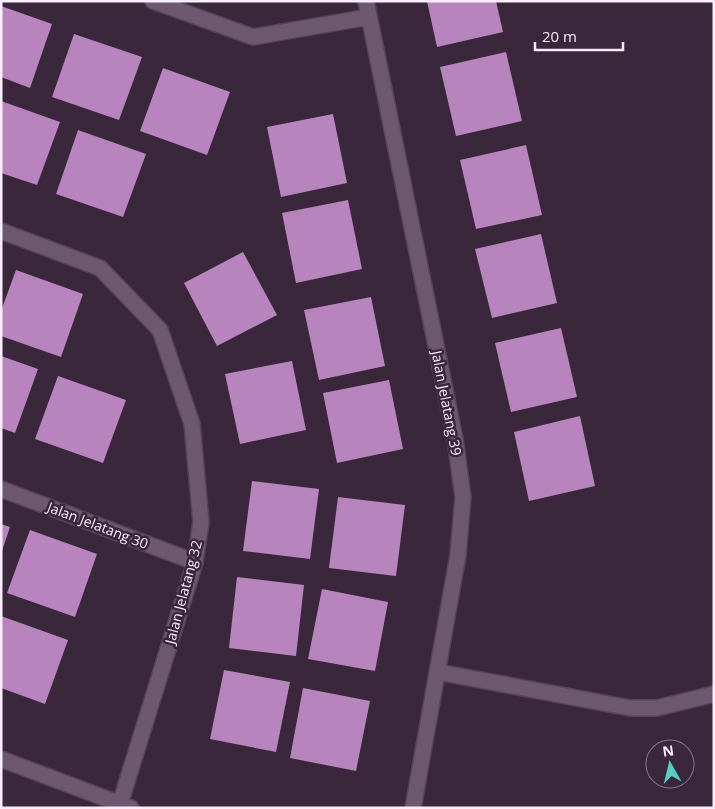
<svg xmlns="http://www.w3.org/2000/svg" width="715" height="809" viewBox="0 0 715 809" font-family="'Open Sans',sans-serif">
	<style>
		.building { fill: #b784be }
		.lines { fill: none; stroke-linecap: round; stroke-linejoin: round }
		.street-casing { stroke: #554457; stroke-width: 18 }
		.street { stroke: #6d5870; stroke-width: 15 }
		.labels { text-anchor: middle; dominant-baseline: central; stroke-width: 5; stroke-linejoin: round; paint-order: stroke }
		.street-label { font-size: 14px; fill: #faedfb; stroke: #3a273c }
	</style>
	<rect width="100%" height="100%" fill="#3a273c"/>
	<g class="building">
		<path d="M 427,1 L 496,1 L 503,32 L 437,47 Z"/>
		<path d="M 1,6 L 52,24 L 30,88 L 1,77 Z"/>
		<path d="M 74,34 L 142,57 L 119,120 L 52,97 Z"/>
		<path d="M 506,52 L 522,121 L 456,136 L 440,67 Z"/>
		<path d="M 163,68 L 230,92 L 207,155 L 140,131 Z"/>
		<path d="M 1,101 L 60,122 L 37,185 L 1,173 Z"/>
		<path d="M 333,114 L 347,183 L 281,197 L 267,127 Z"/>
		<path d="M 78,130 L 146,154 L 123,217 L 56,194 Z"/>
		<path d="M 526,145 L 542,215 L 476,229 L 460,160 Z"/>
		<path d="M 348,200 L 362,269 L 296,283 L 282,213 Z"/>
		<path d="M 541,234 L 557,303 L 492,318 L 475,249 Z"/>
		<path d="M 243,252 L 277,315 L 217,346 L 184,283 Z"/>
		<path d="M 16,270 L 83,294 L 61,357 L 1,336 L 1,311 Z"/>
		<path d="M 371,297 L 385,366 L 319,380 L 304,310 Z"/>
		<path d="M 561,328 L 577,397 L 511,412 L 495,343 Z"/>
		<path d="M 1,356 L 38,369 L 15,433 L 1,428 Z"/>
		<path d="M 292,361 L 306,430 L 240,444 L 225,374 Z"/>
		<path d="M 58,376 L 126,400 L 103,463 L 35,439 Z"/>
		<path d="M 389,380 L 403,449 L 337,463 L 323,393 Z"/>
		<path d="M 580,416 L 595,486 L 529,501 L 514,432 Z"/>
		<path d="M 252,481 L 319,489 L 310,559 L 243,551 Z"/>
		<path d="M 338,497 L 405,505 L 396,576 L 329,568 Z"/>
		<path d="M 1,524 L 10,527 L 2,551 L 1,551 Z"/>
		<path d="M 30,530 L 97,554 L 75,617 L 7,593 Z"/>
		<path d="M 237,577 L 304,585 L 296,656 L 229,648 Z"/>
		<path d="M 322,589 L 388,602 L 375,671 L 308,659 Z"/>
		<path d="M 1,616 L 68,640 L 45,704 L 1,688 Z"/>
		<path d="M 224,670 L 290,682 L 276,752 L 210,739 Z"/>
		<path d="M 303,688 L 370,701 L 356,771 L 290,758 Z"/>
	</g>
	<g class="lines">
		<g class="street-casing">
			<g id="street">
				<path d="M 153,1 L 253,37 L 369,17"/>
				<path d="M 366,1 L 455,439 L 463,497 L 458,555 L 413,808"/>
				<path d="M 1,231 L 100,268 L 160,330 L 192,424 L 201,522 L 195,562 L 120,804"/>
				<path d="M 1,489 L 195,562"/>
				<path d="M 438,672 L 630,708 L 657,708 L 714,694"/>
				<path d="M 1,759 L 131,808"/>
			</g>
		</g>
		<use href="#street" class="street"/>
	</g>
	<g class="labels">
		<g class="street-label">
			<text transform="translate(447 403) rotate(79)">Jalan Jelatang 39</text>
			<text transform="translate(98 525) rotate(21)">Jalan Jelatang 30</text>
			<text transform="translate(183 592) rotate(-75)">Jalan Jelatang 32</text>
		</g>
	</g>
	<rect width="715" height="809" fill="none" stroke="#faedfb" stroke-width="5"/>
	<g transform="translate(670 764) rotate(352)"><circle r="24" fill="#3a273c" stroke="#877688"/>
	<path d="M0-4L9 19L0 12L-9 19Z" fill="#55cec4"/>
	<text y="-8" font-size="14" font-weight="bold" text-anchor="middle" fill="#faedfb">N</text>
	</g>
	<path d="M535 42v8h88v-8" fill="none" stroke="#faedfb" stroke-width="2.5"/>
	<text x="542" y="42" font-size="15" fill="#faedfb" stroke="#3a273c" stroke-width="4" paint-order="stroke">20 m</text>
</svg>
